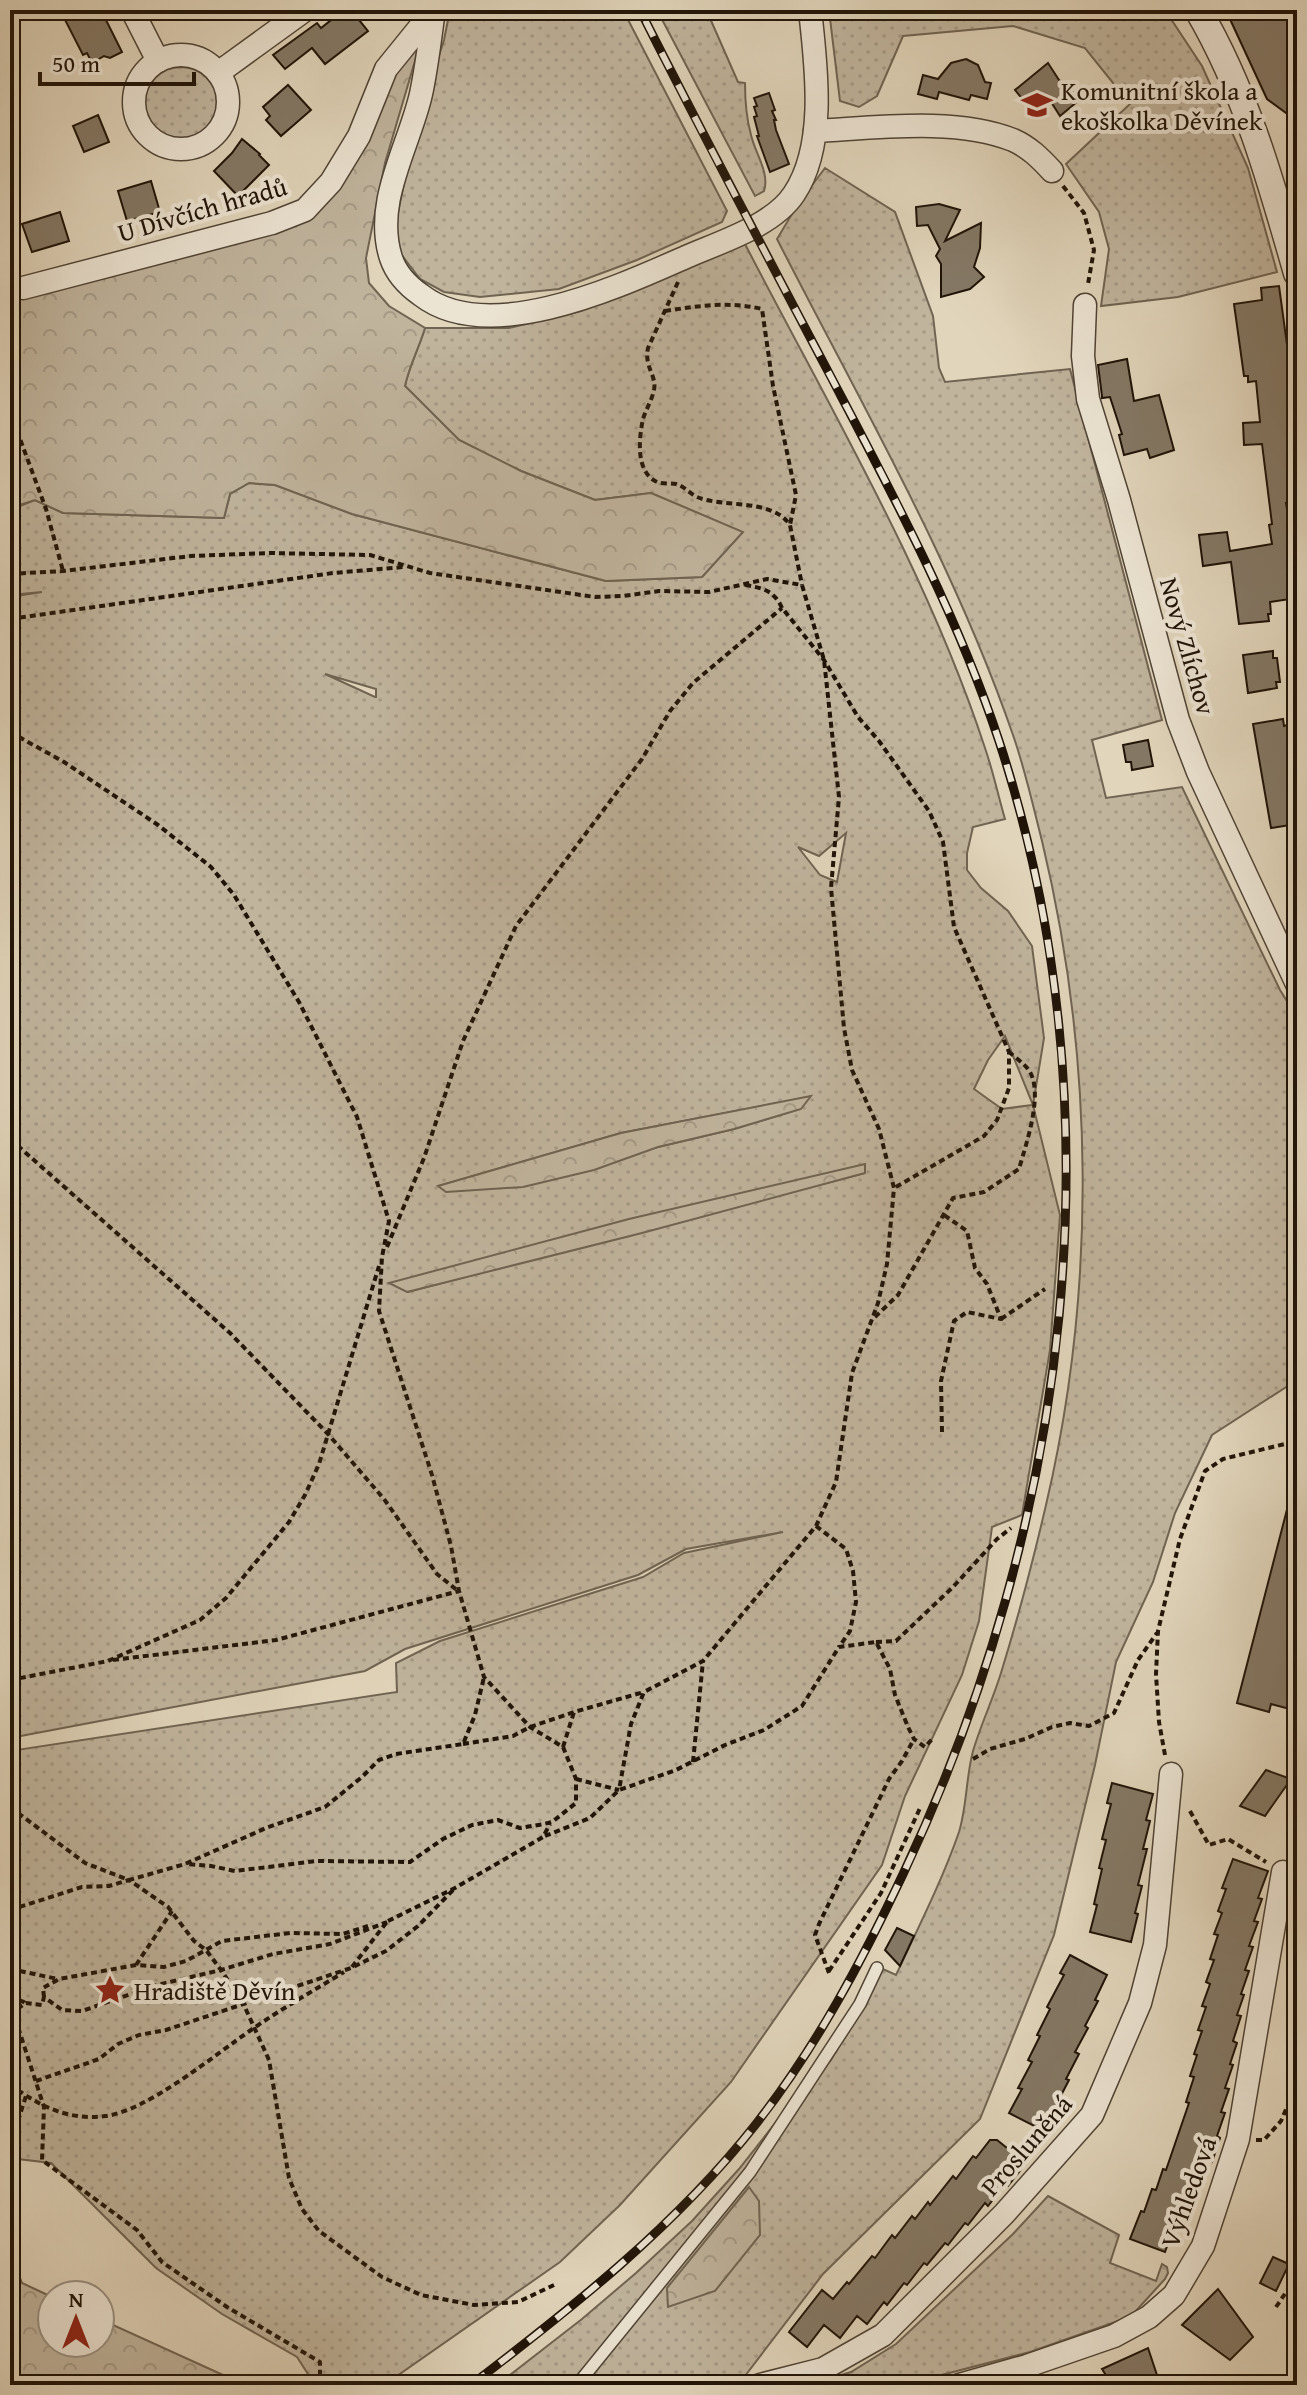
<svg xmlns="http://www.w3.org/2000/svg" width="1307" height="2395" viewBox="0 0 1307 2395" font-family="'Gentium Book Plus',serif">
	<style>
		.grass { fill: url(#grass-dots); stroke: #706452; stroke-width: 2; fill-rule: evenodd }
		.forest { fill: url(#forest-crowns); stroke: #706452; stroke-width: 2 }
		.building { fill: #847865; stroke: #201408; stroke-width: 2 }
		.lines { fill: none; stroke-linecap: round; stroke-linejoin: round }
		.service-casing { stroke: #504435; stroke-width: 14 }
		.minor-casing { stroke: #504435; stroke-width: 25 }
		.tertiary-casing { stroke: #504435; stroke-width: 29 }
		.path { stroke: #201408; stroke-width: 4; stroke-dasharray: 6 4; stroke-linecap: butt }
		.service { stroke: #ece4d3; stroke-width: 11 }
		.minor { stroke: #ece4d3; stroke-width: 22 }
		.tertiary { stroke: #ece4d3; stroke-width: 26 }
		.rail-casing { stroke: #201408; stroke-width: 9 }
		.rail { stroke: #ece4d3; stroke-width: 6; stroke-dasharray: 18; stroke-linecap: butt }
		.labels { text-anchor: middle; dominant-baseline: central; stroke-width: 8; stroke-linejoin: round; paint-order: stroke }
		.poi-label { font-size: 26px; fill: #201408; stroke: #ece4d3; text-anchor: start }
		.street-label { font-size: 26px; fill: #201408; stroke: #ece4d3 }
	</style>
	<defs>
		<pattern id="grass-dots" width="8" height="8" patternUnits="userSpaceOnUse" patternTransform="scale(2)"><rect width="8" height="8" fill="#c0b49d"/><path d="M2 2h.1M6 6h.1" fill="none" stroke="#a59a86" stroke-width="1.8" stroke-linecap="round"/></pattern>
		<pattern id="forest-crowns" width="20" height="18" patternUnits="userSpaceOnUse" patternTransform="scale(2)"><rect width="20" height="18" fill="#c0b49d"/><path d="M2 6a3 3 0 1 1 6 0M12 15a3 3 0 1 1 6 0" fill="none" stroke="#a59a86"/></pattern>
	</defs>
	<rect width="100%" height="100%" fill="#e1d5bb"/>
	<filter id="stains"><feTurbulence type="fractalNoise" baseFrequency=".0025" numOctaves="4"/><feColorMatrix values="0 0 0 0 .2 0 0 0 0 .09 0 0 0 0 .02 0 0 0 .5 -.17"/></filter>
	<radialGradient id="worn" r=".72"><stop offset=".6" stop-color="#630" stop-opacity="0"/><stop offset="1" stop-color="#630" stop-opacity=".3"/></radialGradient>
	<g class="grass">
		<path d="M 450,10 L 623,10 L 727,211 L 722,222 L 637,260 L 559,289 L 480,297 L 444,292 L 420,279 L 397,249 L 394,231 L 416,127 L 444,40 Z"/>
		<path d="M 657,10 L 700,10 L 709,16 L 738,82 L 745,83 C 745,101 746,117 751,135 C 755,153 770,173 764,191 L 755,196 Z"/>
		<path d="M 829,10 L 1165,10 L 1202,66 L 1248,168 L 1277,272 L 1178,297 L 1101,306 L 1109,249 L 1099,212 L 1066,164 L 1130,104 L 1085,48 L 1013,26 L 903,36 L 877,96 L 859,107 L 840,101 Z"/>
		<circle cx="181" cy="103" r="36"/>
		<path d="M 825,168 L 895,212 L 933,316 L 939,368 L 945,382 L 1070,369 L 1162,720 L 1092,740 L 1106,798 L 1182,787 L 1280,990 L 1297,1017 L 1297,1380 L 1212,1435 L 1175,1513 L 1153,1582 L 1116,1662 L 1095,1765 L 1054,1935 L 980,2119 L 823,2274 L 738,2385 L 497,2385 L 582,2319 L 636,2273 L 692,2221 L 739,2169 L 791,2103 L 831,2060 L 883,1969 L 896,1975 C 918,1928 942,1881 959,1832 C 967,1806 966,1777 973,1751 C 981,1724 993,1699 1001,1673 C 1018,1618 1033,1561 1046,1505 C 1097,1288 1094,1057 1042,841 C 1033,806 1025,769 1013,735 C 953,561 860,402 777,239 L 798,204 Z"/>
		<path d="M 745,244 C 830,409 927,571 985,748 C 993,771 998,795 1005,819 L 973,827 L 967,853 L 967,870 L 981,888 L 1008,911 L 1032,946 L 1044,1038 L 1033,1105 L 1060,1215 L 1050,1350 L 1022,1515 L 992,1527 L 979,1621 L 962,1675 L 905,1796 L 882,1865 L 731,2082 L 620,2205 L 560,2262 L 384,2385 L 315,2385 L 297,2357 L 222,2314 L 156,2268 L 51,2163 L 10,2158 L 10,1751 L 397,1692 L 396,1663 L 440,1641 L 643,1577 L 684,1553 L 783,1532 L 686,1549 L 638,1575 L 405,1649 L 365,1671 L 10,1738 L 10,597 L 42,592 L 10,595 L 10,510 L 35,500 L 63,513 L 224,518 L 230,494 L 249,483 L 275,485 L 352,514 L 606,581 L 702,577 L 742,532 L 651,493 L 595,500 L 521,471 L 459,440 L 405,386 C 409,366 419,348 425,328 L 509,328 L 581,311 ZM 325,674 L 376,689 L 376,697 L 375,697 ZM 846,833 L 837,882 L 820,875 L 798,847 L 819,856 ZM 1005,1036 L 1033,1105 L 1032,1105 L 1002,1109 L 974,1089 L 988,1060 ZM 809,1097 L 800,1109 L 734,1129 L 658,1147 L 439,1186 L 621,1133 ZM 865,1173 L 408,1292 L 390,1283 Z"/>
		<path d="M 1048,2196 L 1119,2235 L 1110,2263 L 1156,2281 L 1162,2264 L 1167,2267 L 1168,2273 L 1165,2279 L 1135,2312 L 1121,2320 L 1030,2352 L 903,2385 L 808,2385 L 851,2372 L 896,2344 L 1013,2234 Z"/>
	</g>
	<g class="forest">
		<path d="M 422,37 L 385,163 L 366,258 L 369,283 L 389,306 L 425,328 C 419,348 409,366 405,386 L 459,440 L 521,471 L 595,500 L 651,493 L 743,532 L 702,577 L 606,581 L 352,514 L 275,485 L 249,483 L 230,494 L 224,518 L 63,513 L 35,500 L 10,508 L 10,246 L 23,293 L 309,214 L 394,68 Z"/>
		<path d="M 811,1096 L 801,1109 L 734,1129 L 658,1147 L 594,1170 L 523,1187 L 446,1192 L 438,1186 L 621,1133 Z"/>
		<path d="M 865,1164 L 865,1173 L 642,1233 L 407,1292 L 389,1283 L 629,1219 Z"/>
		<path d="M 749,2187 L 759,2201 L 760,2235 L 715,2291 L 668,2307 L 667,2288 Z"/>
		<path d="M 10,2254 L 22,2283 L 52,2297 L 52,2343 L 100,2343 L 100,2319 L 245,2385 L 10,2385 Z"/>
	</g>
	<g class="building">
		<path d="M 60,10 L 101,10 L 122,52 L 110,58 L 104,56 L 92,63 L 87,53 L 83,55 Z"/>
		<path d="M 351,10 L 368,31 L 325,64 L 312,48 L 285,69 L 273,55 L 317,23 L 321,28 L 340,13 L 343,17 Z"/>
		<path d="M 1264,10 L 1297,10 L 1297,121 L 1267,99 L 1229,17 L 1264,14 Z"/>
		<path d="M 966,59 L 978,65 L 985,82 L 991,83 L 987,99 L 971,95 L 969,100 L 939,92 L 937,99 L 918,94 L 923,75 L 938,79 L 951,63 Z"/>
		<path d="M 1048,63 L 1059,80 L 1071,89 L 1078,101 L 1060,116 L 1051,102 L 1034,113 L 1015,90 Z"/>
		<path d="M 288,85 L 311,110 L 281,136 L 266,120 L 270,116 L 263,107 Z"/>
		<path d="M 769,93 L 775,110 L 772,111 L 776,120 L 774,120 L 776,130 L 789,164 L 770,172 L 757,136 L 759,136 L 754,117 L 757,116 L 754,107 L 757,106 L 754,98 Z"/>
		<path d="M 98,115 L 109,142 L 84,152 L 73,126 Z"/>
		<path d="M 242,139 L 260,154 L 259,155 L 269,165 L 238,196 L 214,171 L 232,153 Z"/>
		<path d="M 151,181 L 160,212 L 127,221 L 118,191 Z"/>
		<path d="M 939,204 L 960,210 L 945,241 L 981,223 L 980,248 L 974,267 L 984,277 L 970,289 L 941,297 L 941,264 L 936,256 L 940,249 L 928,225 L 917,226 L 916,207 Z"/>
		<path d="M 60,212 L 69,241 L 32,252 L 22,224 Z"/>
		<path d="M 1279,286 L 1297,418 L 1297,502 L 1286,503 L 1297,571 L 1297,598 L 1270,602 L 1271,614 L 1268,614 L 1269,621 L 1239,624 L 1231,562 L 1203,566 L 1199,535 L 1227,532 L 1230,551 L 1272,544 L 1269,525 L 1272,524 L 1262,444 L 1244,445 L 1243,423 L 1260,422 L 1256,381 L 1248,382 L 1248,376 L 1244,376 L 1234,304 L 1262,300 L 1261,288 Z"/>
		<path d="M 1127,359 L 1134,401 L 1159,395 L 1174,450 L 1150,458 L 1147,449 L 1124,455 L 1119,435 L 1122,434 L 1110,397 L 1102,398 L 1102,396 L 1098,365 Z"/>
		<path d="M 1273,651 L 1273,658 L 1277,658 L 1280,682 L 1276,682 L 1277,688 L 1248,693 L 1243,655 Z"/>
		<path d="M 1283,719 L 1284,726 L 1287,725 L 1291,749 L 1288,750 L 1297,802 L 1297,824 L 1271,828 L 1253,724 Z"/>
		<path d="M 1148,740 L 1153,766 L 1132,770 L 1131,762 L 1126,762 L 1123,745 Z"/>
		<path d="M 1291,1494 L 1297,1495 L 1297,1711 L 1271,1704 L 1269,1712 L 1237,1703 Z"/>
		<path d="M 1266,1770 L 1291,1779 L 1265,1816 L 1240,1806 Z"/>
		<path d="M 1112,1783 L 1153,1794 L 1146,1820 L 1150,1821 L 1143,1849 L 1147,1849 L 1138,1885 L 1142,1886 L 1135,1913 L 1138,1914 L 1131,1942 L 1090,1932 L 1097,1905 L 1094,1904 L 1102,1869 L 1099,1868 L 1106,1840 L 1102,1839 L 1111,1804 L 1107,1803 Z"/>
		<path d="M 1233,1859 L 1268,1871 L 1258,1898 L 1262,1899 L 1254,1921 L 1258,1922 L 1249,1946 L 1253,1947 L 1245,1970 L 1249,1971 L 1241,1994 L 1244,1995 L 1237,2015 L 1241,2016 L 1233,2041 L 1237,2043 L 1230,2064 L 1233,2065 L 1225,2088 L 1229,2089 L 1221,2112 L 1225,2113 L 1217,2136 L 1220,2138 L 1212,2162 L 1208,2161 L 1200,2182 L 1197,2181 L 1178,2226 L 1175,2224 L 1165,2252 L 1130,2239 L 1141,2211 L 1144,2212 L 1152,2189 L 1156,2190 L 1163,2169 L 1166,2170 L 1189,2103 L 1186,2102 L 1194,2077 L 1190,2076 L 1197,2055 L 1194,2054 L 1202,2031 L 1198,2030 L 1206,2007 L 1202,2006 L 1210,1984 L 1206,1982 L 1214,1960 L 1210,1959 L 1218,1935 L 1214,1934 L 1222,1913 L 1218,1911 L 1226,1889 L 1222,1888 Z"/>
		<path d="M 897,1928 L 914,1936 L 900,1966 L 885,1950 Z"/>
		<path d="M 1070,1955 L 1107,1975 L 1095,2000 L 1098,2001 L 1085,2026 L 1088,2028 L 1075,2052 L 1079,2054 L 1066,2079 L 1069,2080 L 1056,2105 L 1060,2107 L 1046,2132 L 1009,2113 L 1022,2089 L 1018,2088 L 1032,2062 L 1028,2060 L 1040,2036 L 1037,2035 L 1050,2009 L 1047,2007 L 1064,1975 L 1060,1973 Z"/>
		<path d="M 990,2140 L 997,2140 L 1026,2163 L 1008,2186 L 1005,2184 L 988,2206 L 985,2203 L 968,2225 L 965,2223 L 948,2245 L 945,2243 L 927,2265 L 924,2263 L 907,2285 L 904,2283 L 887,2305 L 884,2302 L 867,2324 L 857,2316 L 840,2338 L 824,2325 L 807,2347 L 789,2332 L 822,2290 L 833,2299 L 847,2282 L 849,2284 L 872,2256 L 875,2258 L 892,2235 L 895,2238 L 912,2216 L 915,2219 L 928,2202 L 930,2205 L 953,2176 L 956,2179 L 973,2156 L 976,2158 Z"/>
		<path d="M 1273,2257 L 1289,2264 L 1276,2291 L 1260,2283 Z"/>
		<path d="M 1218,2289 L 1253,2337 L 1230,2360 L 1182,2325 Z"/>
		<path d="M 1148,2348 L 1158,2378 L 1155,2379 L 1157,2385 L 1112,2385 L 1102,2369 Z"/>
	</g>
	<g class="lines">
		<g class="service-casing">
			<path id="service" d="M 577,2385 L 750,2172 L 860,2004 L 877,1968"/>
		</g>
		<g class="minor-casing">
			<g id="minor">
				<path d="M 132,10 L 158,61"/>
				<path d="M 434,10 C 430,38 427,66 421,94 C 409,147 373,202 391,258 C 396,273 408,286 421,295 C 488,347 618,287 686,257 C 720,242 773,226 794,194 C 827,145 816,65 810,10"/>
				<circle cx="181" cy="102" r="47"/>
				<path d="M 218,73 L 305,10"/>
				<path d="M 815,131 C 875,128 956,117 1013,140 C 1029,147 1040,158 1052,171"/>
				<path d="M 23,288 L 272,223 L 305,210 L 331,182 L 359,136 L 386,69 L 433,11"/>
				<path d="M 1085,305 L 1083,356 L 1088,399 L 1119,500 L 1178,720 L 1198,772 L 1297,984"/>
				<path d="M 760,2385 L 823,2369 L 883,2335 L 1004,2214 L 1092,2115 L 1140,2003 L 1155,1945 L 1171,1774"/>
				<path d="M 959,2385 L 1027,2366 L 1114,2336 L 1149,2317 L 1174,2295 L 1203,2246 L 1238,2139 L 1283,1872"/>
			</g>
		</g>
		<g class="tertiary-casing">
			<path id="tertiary" d="M 1198,10 C 1246,92 1271,182 1297,273"/>
		</g>
		<g class="path">
			<path d="M 1063,186 L 1084,213 L 1094,250 L 1088,284"/>
			<path d="M 678,282 L 648,348 C 644,368 657,375 654,390 C 652,400 646,409 643,419 C 639,438 635,472 657,482 C 662,484 670,483 676,484 C 684,486 689,493 697,497 C 723,508 772,498 790,525 L 802,585"/>
			<path d="M 665,311 C 698,306 729,301 762,309 L 773,386 L 796,495 L 790,525"/>
			<path d="M 10,412 L 46,509 L 63,571"/>
			<path d="M 10,574 L 63,571 L 191,556 L 270,553 L 370,555 L 430,573 L 595,597 L 623,596 L 659,591 L 709,592 L 767,579 L 802,585 L 824,660 L 839,797 L 831,888 L 844,1028 L 852,1070 L 879,1129 L 894,1188 L 887,1264 L 878,1303 L 852,1373 L 836,1482 L 816,1526 L 703,1661 L 644,1692 L 631,1724 L 619,1790"/>
			<path d="M 745,585 C 762,588 774,590 782,608 L 824,660 L 858,717 L 879,741 L 929,811 L 943,842 L 954,927 L 1009,1052 L 1009,1088 L 997,1120 L 984,1136 L 894,1188"/>
			<path d="M 10,619 L 333,573 L 404,567"/>
			<path d="M 10,732 L 64,762 L 158,825 L 211,867 L 234,895 L 299,1002 L 357,1117 L 389,1221 L 382,1257 L 379,1311 L 432,1475 L 451,1546 L 459,1591 L 484,1677 L 530,1727 L 563,1747 L 576,1779 L 576,1803 L 552,1822 L 544,1824 L 520,1828 L 498,1820 L 472,1825 L 443,1839 L 410,1862 L 317,1861 L 235,1871 L 211,1866 L 185,1864"/>
			<path d="M 10,1139 L 230,1333 L 328,1434 L 384,1499 L 437,1574 L 457,1590"/>
			<path d="M 387,1247 L 424,1158 L 463,1041 L 516,926 L 642,759 L 670,711 L 693,683 L 782,608"/>
			<path d="M 875,1317 L 898,1295 L 953,1198 L 984,1192 L 1019,1169 C 1026,1144 1045,1091 1028,1069 C 1023,1063 1015,1057 1009,1052"/>
			<path d="M 1001,1319 L 1045,1289"/>
			<path d="M 942,1432 L 941,1381 L 954,1321 L 967,1312 L 1001,1319 L 987,1284 L 975,1268 L 967,1231 L 944,1215"/>
			<path d="M 816,1526 L 846,1549 L 853,1571 L 856,1602 L 850,1631 L 839,1647"/>
			<path d="M 876,1642 L 896,1641 L 953,1587 L 997,1539 L 1011,1528"/>
			<path d="M 113,1660 L 276,1640 L 459,1591"/>
			<path d="M 10,1680 L 108,1661 L 200,1620 L 226,1598 L 289,1522 L 305,1495 L 319,1464 L 379,1266"/>
			<path d="M 463,1744 L 513,1736 L 530,1727 L 574,1712 L 644,1692"/>
			<path d="M 563,1747 L 574,1712"/>
			<path d="M 1165,1755 L 1159,1722 L 1156,1674 L 1158,1631 L 1180,1539 L 1205,1471 L 1223,1459 L 1297,1441"/>
			<path d="M 973,1759 L 990,1749 L 1025,1739 L 1052,1727 L 1070,1723 L 1089,1726 L 1114,1713 L 1138,1660 L 1157,1633"/>
			<path d="M 693,1762 L 703,1661"/>
			<path d="M 576,1779 L 619,1790"/>
			<path d="M 10,1807 L 85,1863 L 129,1880 L 185,1864 L 266,1828 L 325,1807 L 362,1777 L 379,1760 L 396,1754 L 463,1744 L 475,1715 L 484,1677"/>
			<path d="M 1190,1811 L 1209,1845 L 1228,1839 L 1266,1862"/>
			<path d="M 545,1836 L 590,1818 L 619,1790 L 676,1770 L 725,1745 L 764,1730 L 802,1706 L 839,1647 L 876,1642 L 890,1669 L 895,1695 L 908,1727 L 914,1739 L 925,1747 L 934,1737"/>
			<path d="M 10,1910 L 82,1887 L 109,1886 L 129,1880 L 168,1907 L 194,1941 L 206,1950 L 221,1970 L 243,2003 L 269,2060 L 289,2178 L 302,2209 L 319,2231 L 382,2277 L 421,2295 L 474,2305 L 518,2302 L 554,2285"/>
			<path d="M 388,1921 L 455,1888 L 543,1837 L 550,1824"/>
			<path d="M 136,1965 L 172,1911"/>
			<path d="M 352,1967 L 386,1923"/>
			<path d="M 10,1969 L 58,1979"/>
			<path d="M 829,1971 L 881,1893 L 921,1806"/>
			<path d="M 829,1973 L 815,1935 L 819,1924 L 889,1779 L 902,1761 L 914,1739"/>
			<path d="M 10,1996 L 26,2003"/>
			<path d="M 44,1997 L 43,1988 L 59,1979 L 136,1965 L 164,1967 L 186,1961 L 222,1941 L 290,1933 L 343,1934 L 368,1926"/>
			<path d="M 36,2081 L 99,2059 L 118,2044 L 139,2035 L 166,2030 L 351,1968 L 386,1951 L 418,1926 L 453,1890"/>
			<path d="M 10,2084 C 38,2106 69,2121 105,2116 C 146,2112 216,2054 251,2030 C 281,2009 313,1991 344,1972"/>
			<path d="M 10,2123 L 17,2124 L 26,2096"/>
			<path d="M 1256,2140 L 1264,2140 L 1281,2121 L 1297,2084"/>
			<path d="M 1276,2307 L 1297,2276"/>
			<path d="M 324,2385 L 320,2375 L 320,2362 L 227,2307 L 162,2262 L 137,2230 L 42,2160 L 44,2107 L 18,2027 L 11,2013 L 26,2003 L 42,2005 L 44,1997 L 62,2010 L 82,2011 L 157,1985 L 221,1970 L 273,1954 L 330,1944 L 387,1922"/>
		</g>
		<use href="#service" class="service"/>
		<use href="#minor" class="minor"/>
		<use href="#tertiary" class="tertiary"/>
		<g class="rail-casing">
			<path id="rail" d="M 471,2385 C 573,2307 676,2226 756,2124 C 817,2046 862,1961 904,1872 C 1069,1522 1121,1113 999,741 C 957,614 893,495 831,377 C 767,256 702,133 640,10"/>
		</g>
		<use href="#rail" class="rail"/>
	</g>
	<defs>
		<g id="school-bare" transform="scale(2.4)"><path d="M0-5L7-2L0 1L-7-2ZM-4 1L0 2.5L4 1V4Q0 6-4 4Z" fill="#8f2418" stroke="#ece4d3" stroke-width="2.5" paint-order="stroke"/></g>
		<g id="sight-bare" transform="scale(2.4)"><path d="M0-6L1.8-2.2L6-1.7L2.9 1.2L3.7 5.4L0 3.3L-3.7 5.4L-2.9 1.2L-6-1.7L-1.8-2.2Z" fill="#8f2418" stroke="#ece4d3" stroke-width="2.5" paint-order="stroke"/></g>
	</defs>
	<g fill-rule="evenodd">
		<use href="#school-bare" x="1037" y="105"/>
		<use href="#sight-bare" x="110" y="1990"/>
	</g>
	<g class="labels">
		<g class="poi-label">
			<text x="1061" y="90">Komunitní škola a<tspan x="1061" dy="30">ekoškolka Děvínek</tspan></text>
			<text x="134" y="1990">Hradiště Děvín</text>
		</g>
		<g class="street-label">
			<text transform="translate(202 209) rotate(-16)">U Dívčích hradů</text>
			<text transform="translate(1188 646) rotate(74)">Nový Zlíchov</text>
			<text transform="translate(1026 2145) rotate(-49)">Prosluněná</text>
			<text transform="translate(1188 2192) rotate(-70)">Výhledová</text>
		</g>
	</g>
	<rect width="1307" height="2395" fill="none" stroke="#e1d5bb" stroke-width="40"/>
	<rect x="12" y="12" width="1283" height="2371" fill="none" stroke="#201408" stroke-width="4"/>
	<rect x="20" y="20" width="1267" height="2355" fill="none" stroke="#201408" stroke-width="2"/>
	<g transform="translate(76 2319)"><circle r="38" fill="#ece4d3" stroke="#9a9182" stroke-width="2"/>
	<path d="M0-6L14 30L0 20L-14 30Z" fill="#8f2418"/>
	<text y="-12" font-size="22" font-weight="bold" text-anchor="middle" fill="#201408">N</text>
	</g>
	<path d="M40 72v12h154v-12" fill="none" stroke="#201408" stroke-width="4"/>
	<text x="52" y="72" font-size="24" fill="#201408" stroke="#ece4d3" stroke-width="6" paint-order="stroke">50 m</text>
	<rect width="100%" height="100%" filter="url(#stains)"/>
	<rect width="100%" height="100%" fill="url(#worn)"/>
</svg>
